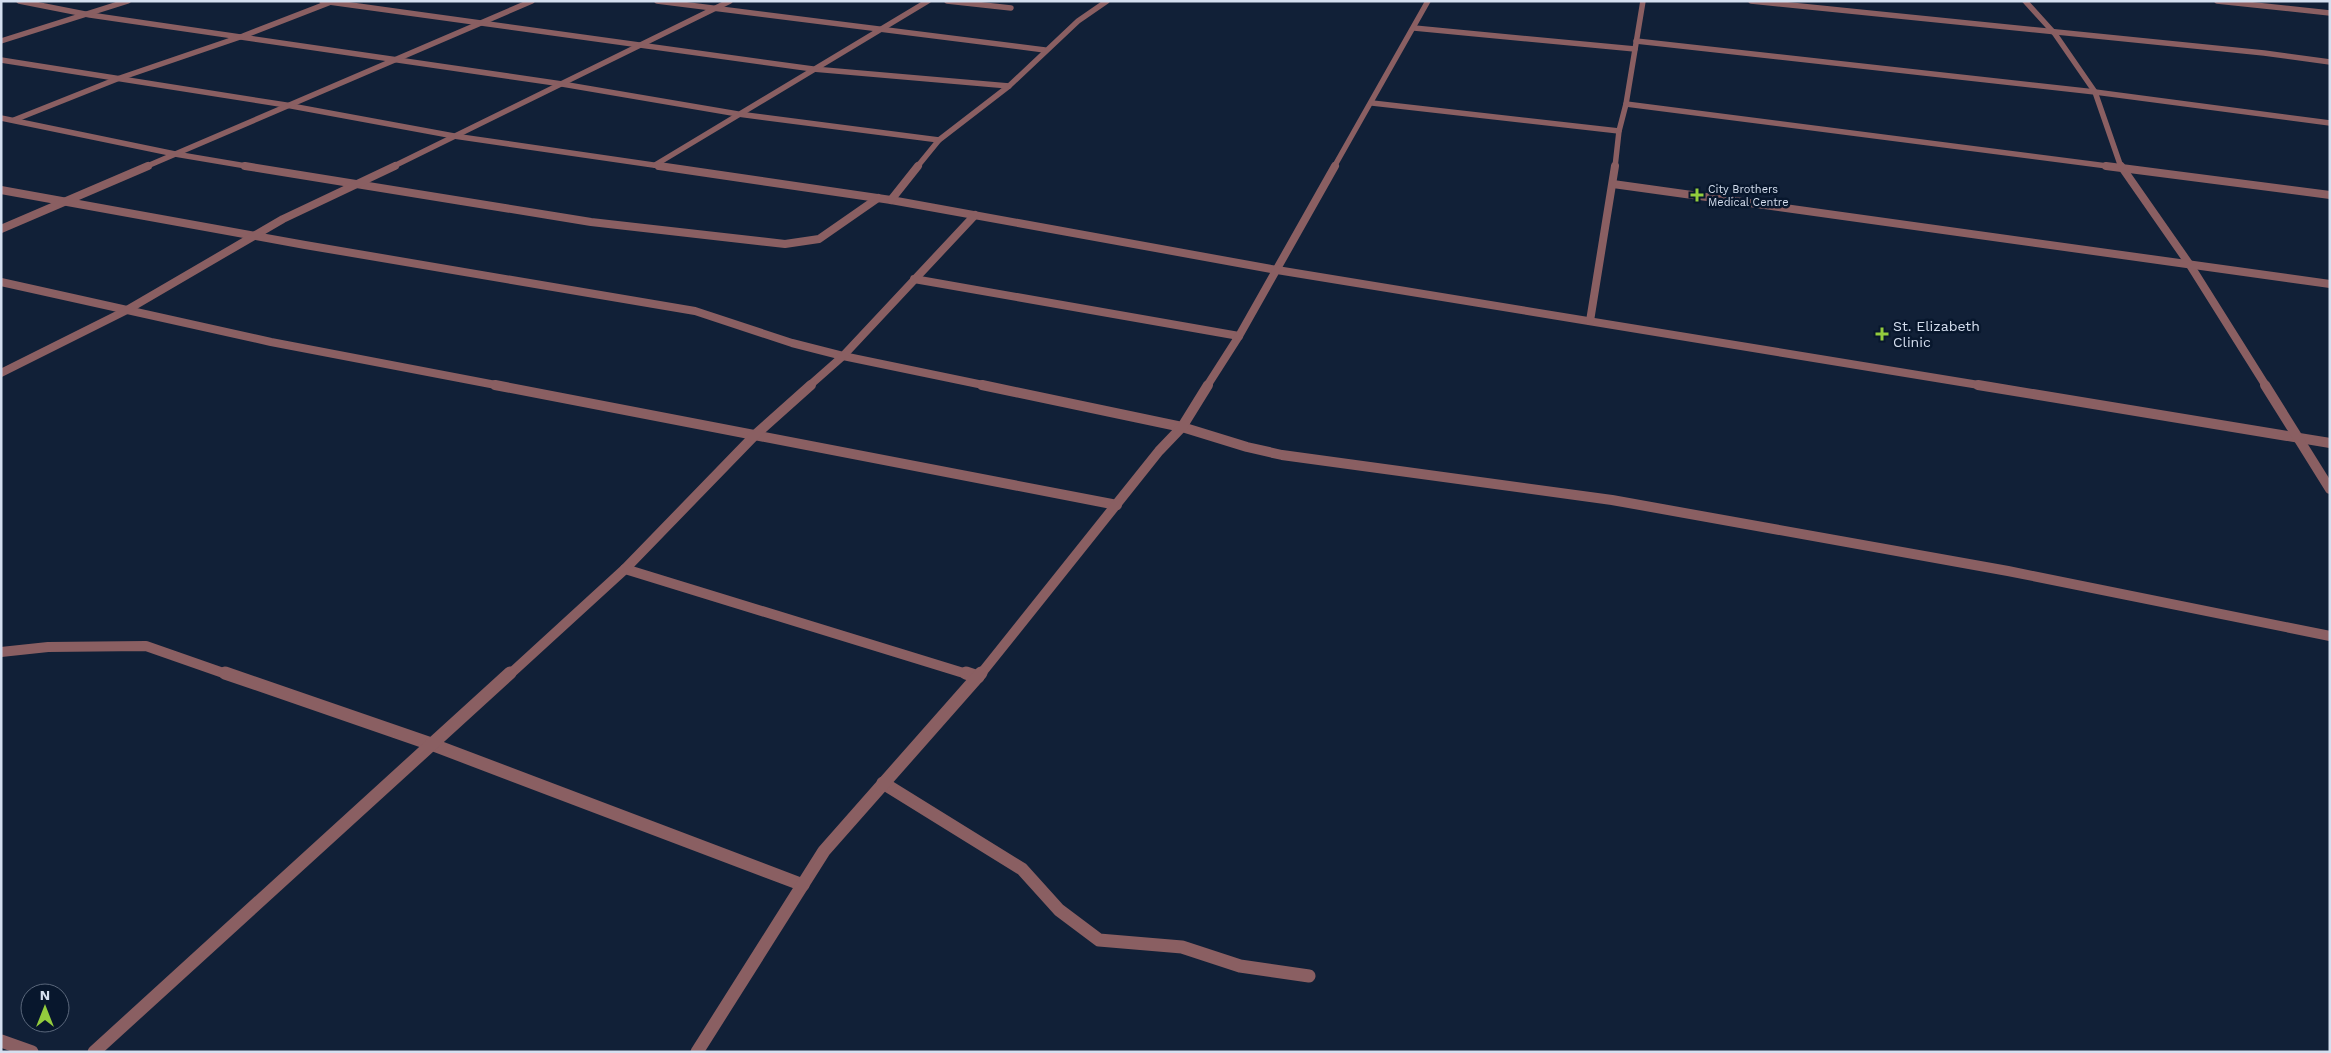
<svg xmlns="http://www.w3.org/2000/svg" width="2331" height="1053" viewBox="0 0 2331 1053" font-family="'Work Sans',sans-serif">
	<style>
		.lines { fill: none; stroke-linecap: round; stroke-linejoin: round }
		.minor-far3 { stroke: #8a5f62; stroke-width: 5.5 }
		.minor-far2 { stroke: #8a5f62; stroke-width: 8 }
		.minor-far1 { stroke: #8a5f62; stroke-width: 10 }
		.minor { stroke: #8a5f62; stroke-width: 13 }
		.poi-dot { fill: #93cc3d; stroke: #08172d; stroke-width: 2 }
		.labels { text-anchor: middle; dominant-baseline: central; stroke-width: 5; stroke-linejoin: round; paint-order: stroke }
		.far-poi-label { font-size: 11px; fill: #d5dfef; stroke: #08172d; text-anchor: start }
		.poi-label { font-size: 14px; fill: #d5dfef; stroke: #08172d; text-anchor: start }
	</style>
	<rect width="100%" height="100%" fill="#112037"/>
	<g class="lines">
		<g class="minor-far3">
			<path d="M 19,1 L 90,15 L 562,84 L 738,114 L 939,140"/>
			<path d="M 322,1 L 813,69 L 1009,86 L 939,140 L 917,167"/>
			<path d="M 657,1 L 1045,50"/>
			<path d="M 947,1 L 1011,8"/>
			<path d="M 1751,1 L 2264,53 L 2330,62"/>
			<path d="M 2025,1 L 2055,34 L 2095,92 L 2121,167"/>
			<path d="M 2217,1 L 2330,13"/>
			<path d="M 1414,28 L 1635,49"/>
			<path d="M 1,41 L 128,1"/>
			<path d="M 1636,41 L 2095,92 L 2330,123"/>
			<path d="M 1,60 L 286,105 L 454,136 L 667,167"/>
			<path d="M 1009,86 L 1078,21 L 1107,1"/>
			<path d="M 1372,103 L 1619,131"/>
			<path d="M 1626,104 L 2115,167"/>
			<path d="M 1,118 L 175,154 L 252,167"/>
			<path d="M 14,120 L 117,79 L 243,36 L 331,2"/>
			<path d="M 655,165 L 928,1"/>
			<path d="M 145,167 L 532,1"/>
			<path d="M 392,167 L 730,1"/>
			<path d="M 1334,167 L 1428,1"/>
			<path d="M 1615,167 L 1619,131 L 1626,104 L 1643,1"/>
		</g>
		<g class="minor-far2">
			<path d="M 245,166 L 591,222 L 785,244 L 819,239 L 878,198"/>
			<path d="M 659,166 L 891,200 L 1277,270 L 1985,386"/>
			<path d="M 2106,166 L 2330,195"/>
			<path d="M 2121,166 L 2190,265 L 2266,386"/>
			<path d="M 1613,184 L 2330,284"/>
			<path d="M 1,190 L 305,245 L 695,311 L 792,343 L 843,356 L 988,386"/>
			<path d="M 891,200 L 918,166"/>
			<path d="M 1,229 L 148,166"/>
			<path d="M 914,279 L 1239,336"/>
			<path d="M 1,282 L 271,342 L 501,386"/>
			<path d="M 1590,321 L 1615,166"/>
			<path d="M 1,373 L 127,310 L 283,219 L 395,166"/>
			<path d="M 809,386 L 843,356 L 975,215"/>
			<path d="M 1207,386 L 1239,336 L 1335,166"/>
		</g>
		<g class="minor-far1">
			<path d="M 495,385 L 1117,505"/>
			<path d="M 982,385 L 1182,427 L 1247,447 L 1282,455 L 1612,500 L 2008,571 L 2330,636"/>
			<path d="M 1978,385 L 2330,443"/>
			<path d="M 2265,385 L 2330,489"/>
			<path d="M 625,569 L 970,675"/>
			<path d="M 1,652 L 48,647 L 146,646 L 229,675"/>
			<path d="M 509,675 L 625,569 L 755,435 L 811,385"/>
			<path d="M 980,675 L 1159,451 L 1182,427 L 1208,385"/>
		</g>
		<g class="minor">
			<path d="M 225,673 L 431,744 L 803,885"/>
			<path d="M 966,673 L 978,677"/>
			<path d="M 883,783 L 1022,869 L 1059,910 L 1099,940 L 1182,947 L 1240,966 L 1309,976"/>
			<path d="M 1,1041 L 32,1052"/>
			<path d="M 94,1052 L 510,673"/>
			<path d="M 697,1052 L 824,851 L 981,673"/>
		</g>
	</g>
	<g class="poi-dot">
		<path d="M1694.5 187.5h5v5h5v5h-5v5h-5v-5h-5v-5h5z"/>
		<path d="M1879.5 326.5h5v5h5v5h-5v5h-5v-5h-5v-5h5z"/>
	</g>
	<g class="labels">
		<g class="far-poi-label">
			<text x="1708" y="189">City Brothers<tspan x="1708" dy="13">Medical Centre</tspan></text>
		</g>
		<g class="poi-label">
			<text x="1893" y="326">St. Elizabeth<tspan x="1893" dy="16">Clinic</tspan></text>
		</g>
	</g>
	<rect width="2331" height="1053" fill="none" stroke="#d5dfef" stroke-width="5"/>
	<g transform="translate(45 1008)"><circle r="24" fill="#08172d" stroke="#5a677b"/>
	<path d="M0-4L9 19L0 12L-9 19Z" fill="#93cc3d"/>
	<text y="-8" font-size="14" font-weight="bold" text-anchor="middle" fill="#d5dfef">N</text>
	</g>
</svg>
